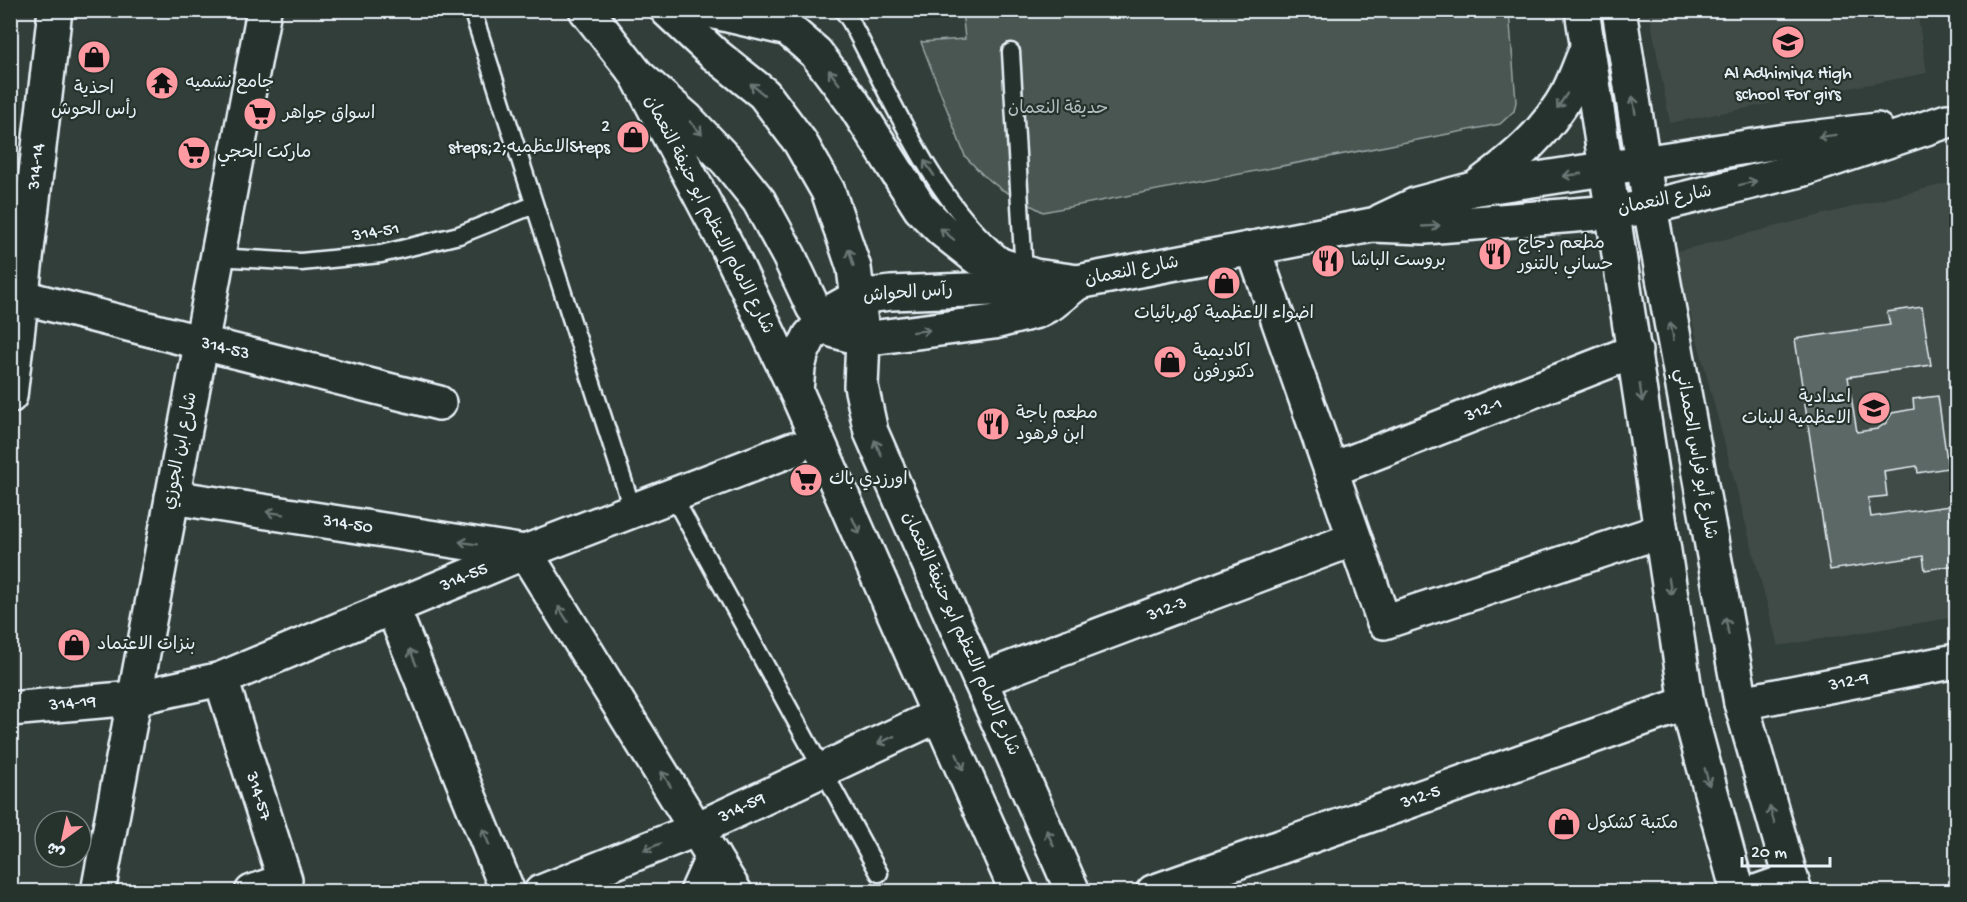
<svg xmlns="http://www.w3.org/2000/svg" width="1967" height="902" viewBox="0 0 1967 902" font-family="'Gochi Hand','Playpen Sans Arabic',sans-serif">
	<style>
		.built { fill: #3f4b46 }
		.green { fill: #495651; stroke: #98a4a4; stroke-width: 1.5 }
		.building { fill: #5c6865; stroke: #e8f1f8; stroke-width: 1.5 }
		.lines { fill: none; stroke-linecap: round; stroke-linejoin: round }
		.lane-casing { stroke: #e8f1f8; stroke-width: 21 }
		.street-casing { stroke: #e8f1f8; stroke-width: 38 }
		.secondary-casing { stroke: #e8f1f8; stroke-width: 38 }
		.primary-casing { stroke: #e8f1f8; stroke-width: 38 }
		.lane { stroke: #26332d; stroke-width: 16 }
		.street { stroke: #26332d; stroke-width: 33 }
		.secondary { stroke: #26332d; stroke-width: 33 }
		.primary { stroke: #26332d; stroke-width: 33 }
		.oneway { stroke: #6a7674 }
		.labels { text-anchor: middle; dominant-baseline: central; stroke-width: 4.5; stroke-linejoin: round; paint-order: stroke }
		.poi-label { font-size: 18px; fill: #e8f1f8; stroke: #26332d; text-anchor: start }
		.park-label { font-size: 18px; fill: #b0bbbe; stroke: #26332d }
		.street-label { font-size: 18px; fill: #e8f1f8; stroke: #26332d }
	</style>
	<rect width="100%" height="100%" fill="#323e39"/>
	<filter id="ink" filterUnits="userSpaceOnUse"><feTurbulence type="fractalNoise" baseFrequency=".0167" numOctaves="2"/><feDisplacementMap in="SourceGraphic" scale="12" xChannelSelector="R" yChannelSelector="G"/><feConvolveMatrix kernelMatrix="1 2 1 2 8 2 1 2 1" color-interpolation-filters="sRGB"/></filter>
	<g filter="url(#ink)">
		<g class="built">
			<path d="M 1649,11 L 1917,11 L 1927,73 L 1670,123 Z"/>
			<path d="M 1956,181 L 1956,617 L 1778,646 L 1674,252 Z"/>
		</g>
		<path class="green" d="M 962,11 L 1509,11 L 1516,102 L 1514,111 L 1500,124 L 1043,212 L 1001,189 L 982,174 L 965,156 L 921,42 L 965,39 Z"/>
		<path class="building" d="M 1922,307 L 1931,365 L 1848,377 L 1857,432 L 1877,429 L 1886,423 L 1892,413 L 1914,409 L 1913,399 L 1938,396 L 1948,468 L 1918,473 L 1917,466 L 1884,471 L 1887,496 L 1868,498 L 1871,517 L 1949,506 L 1956,565 L 1925,570 L 1923,556 L 1830,570 L 1795,339 L 1890,325 L 1887,312 Z"/>
		<g class="lines">
			<g class="lane-casing">
				<g id="lane">
					<path d="M 472,10 L 633,511"/>
					<path d="M 843,10 L 851,22 C 892,99 933,201 1002,256"/>
					<path d="M 1011,52 L 1024,273"/>
					<path d="M 217,257 L 301,262 L 381,254 L 459,235 L 534,205"/>
					<path d="M 673,496 L 879,873"/>
				</g>
			</g>
			<g class="street-casing">
				<g id="street">
					<path d="M 1253,248 L 1384,622 L 1661,531"/>
					<path id="s1" d="M 10,294 L 439,403"/>
					<path id="s2" d="M 10,396 L 55,10"/>
					<path id="s3" d="M 1331,470 L 1635,351"/>
					<path id="s4" d="M 172,497 L 525,552 L 735,892"/>
					<path d="M 393,609 L 508,892"/>
					<path id="s5" d="M 221,679 L 285,880 L 252,892"/>
					<path id="s6" d="M 980,680 L 1354,539"/>
					<path id="s7" d="M 1741,703 L 1956,661"/>
					<path id="s8" d="M 10,709 L 134,698 L 221,679 L 525,552 L 793,449"/>
					<path id="s9" d="M 541,892 L 697,829 L 939,715"/>
					<path d="M 697,892 L 713,856"/>
					<path id="s10" d="M 1153,892 L 1687,703"/>
				</g>
			</g>
			<g class="secondary-casing">
				<g id="secondary">
					<path d="M 1582,10 L 1687,703 L 1738,892"/>
					<path d="M 1619,10 L 1650,207 L 1741,703 L 1795,892"/>
					<path d="M 637,75 L 687,119 L 727,161 L 759,201 L 789,256 L 813,307 L 823,321 L 835,331 L 863,339 L 994,322 L 1037,311 L 1052,303 L 1077,283"/>
					<path d="M 1477,187 C 1515,159 1546,133 1569,91 C 1576,77 1581,62 1587,48"/>
					<path d="M 1381,221 L 1417,204 L 1473,189 L 1786,141 L 1877,130"/>
					<path d="M 796,391 L 798,368 L 802,352 L 810,336 L 834,310 L 857,297 L 891,293 L 1019,288 L 1078,282 L 1372,225 L 1425,227 L 1613,212 L 1650,207 L 1804,169 L 1947,121"/>
					<path d="M 98,892 L 264,10"/>
					<path d="M 1756,892 L 1790,880"/>
				</g>
			</g>
			<g class="primary-casing">
				<g id="primary">
					<path d="M 586,10 L 637,75 L 728,248 L 796,391 L 1017,892"/>
					<path d="M 667,10 L 713,53 L 764,94 L 800,142 L 828,191 L 854,268 L 863,339 L 861,386 L 871,432 L 1073,892"/>
					<path d="M 706,10 L 788,29 L 816,53 L 852,101 L 920,208 L 942,230 L 976,257 L 1035,276 L 1078,282"/>
				</g>
			</g>
			<use href="#lane" class="lane"/>
			<use href="#street" class="street"/>
			<use href="#secondary" class="secondary"/>
			<use href="#primary" class="primary"/>
		</g>
		<defs><path id="oneway-shaft" d="M-6 0H5M1.5-3L5.5 0L1.5 3" fill="none" stroke-width="1.6" stroke-linecap="round" stroke-linejoin="round" transform="scale(1.5)"/></defs>
		<g class="oneway">
			<use href="#oneway-shaft" transform="translate(834 77) rotate(-127)"/>
			<use href="#oneway-shaft" transform="translate(757 89) rotate(-141)"/>
			<use href="#oneway-shaft" transform="translate(1562 101) rotate(124)"/>
			<use href="#oneway-shaft" transform="translate(1634 105) rotate(-99)"/>
			<use href="#oneway-shaft" transform="translate(696 128) rotate(47)"/>
			<use href="#oneway-shaft" transform="translate(1827 136) rotate(173)"/>
			<use href="#oneway-shaft" transform="translate(929 168) rotate(-124)"/>
			<use href="#oneway-shaft" transform="translate(1572 175) rotate(172)"/>
			<use href="#oneway-shaft" transform="translate(1748 183) rotate(-14)"/>
			<use href="#oneway-shaft" transform="translate(1431 226) rotate(-3)"/>
			<use href="#oneway-shaft" transform="translate(947 234) rotate(-141)"/>
			<use href="#oneway-shaft" transform="translate(851 257) rotate(-106)"/>
			<use href="#oneway-shaft" transform="translate(921 331) rotate(-7)"/>
			<use href="#oneway-shaft" transform="translate(1672 331) rotate(-100)"/>
			<use href="#oneway-shaft" transform="translate(1641 393) rotate(82)"/>
			<use href="#oneway-shaft" transform="translate(878 448) rotate(-114)"/>
			<use href="#oneway-shaft" transform="translate(275 513) rotate(-171)"/>
			<use href="#oneway-shaft" transform="translate(856 526) rotate(66)"/>
			<use href="#oneway-shaft" transform="translate(468 543) rotate(-171)"/>
			<use href="#oneway-shaft" transform="translate(1670 586) rotate(81)"/>
			<use href="#oneway-shaft" transform="translate(563 614) rotate(-122)"/>
			<use href="#oneway-shaft" transform="translate(1727 626) rotate(-100)"/>
			<use href="#oneway-shaft" transform="translate(413 657) rotate(-112)"/>
			<use href="#oneway-shaft" transform="translate(886 740) rotate(155)"/>
			<use href="#oneway-shaft" transform="translate(960 762) rotate(66)"/>
			<use href="#oneway-shaft" transform="translate(1707 777) rotate(75)"/>
			<use href="#oneway-shaft" transform="translate(666 779) rotate(-122)"/>
			<use href="#oneway-shaft" transform="translate(1772 815) rotate(-106)"/>
			<use href="#oneway-shaft" transform="translate(486 837) rotate(-112)"/>
			<use href="#oneway-shaft" transform="translate(1050 838) rotate(-114)"/>
			<use href="#oneway-shaft" transform="translate(652 847) rotate(158)"/>
		</g>
	</g>
	<defs>
		<g id="school-disc" transform="scale(1.725)"><circle r="9.5" fill="#ff9aa2" stroke="#26332d"/><path d="M0-5L7-2L0 1L-7-2ZM-4 1L0 2.5L4 1V4Q0 6-4 4Z" fill="#111"/></g>
		<g id="shop-disc" transform="scale(1.725)"><circle r="9.5" fill="#ff9aa2" stroke="#26332d"/><path d="M-5-2.5h2.3a2.7 3.5 0 0 1 5.4 0H5L5.5 6h-11ZM-1.5-2.5h3a1.5 2.3 0 0 0-3 0Z" fill="#111"/></g>
		<g id="temple-disc" transform="scale(1.725)"><circle r="9.5" fill="#ff9aa2" stroke="#26332d"/><path d="M0-6L5-2H3V0L6.5 2.5H4V6H1.5V3h-3V6H-4V2.5H-6.5L-3 0V-2H-5Z" fill="#111"/></g>
		<g id="supermarket-disc" transform="scale(1.725)"><circle r="9.5" fill="#ff9aa2" stroke="#26332d"/><path d="M-6-5.5h2.5l.6 2H6L4.5 2H-2.5L-4.4-4H-6ZM-1.5 3.2a1.3 1.3 0 1 0 .1 0ZM3 3.2a1.3 1.3 0 1 0 .1 0Z" fill="#111"/></g>
		<g id="restaurant-disc" transform="scale(1.725)"><circle r="9.5" fill="#ff9aa2" stroke="#26332d"/><path d="M-5-6h1v4h1v-4h1v4h1v-4h1v5L-1.5 .5V6h-2V.5L-5-1ZM5-6V6H3V1.5H1.5Q1.5-4 5-6Z" fill="#111"/></g>
	</defs>
	<g fill-rule="evenodd">
		<use href="#school-disc" x="1788" y="42"/>
		<use href="#shop-disc" x="94" y="57"/>
		<use href="#temple-disc" x="162" y="83"/>
		<use href="#supermarket-disc" x="260" y="114"/>
		<use href="#shop-disc" x="633" y="137"/>
		<use href="#supermarket-disc" x="194" y="153"/>
		<use href="#restaurant-disc" x="1495" y="254"/>
		<use href="#restaurant-disc" x="1328" y="261"/>
		<use href="#shop-disc" x="1224" y="283"/>
		<use href="#shop-disc" x="1170" y="362"/>
		<use href="#school-disc" x="1874" y="408"/>
		<use href="#restaurant-disc" x="993" y="424"/>
		<use href="#supermarket-disc" x="806" y="480"/>
		<use href="#shop-disc" x="74" y="645"/>
		<use href="#shop-disc" x="1564" y="824"/>
	</g>
	<g class="labels">
		<g class="poi-label">
			<text x="1788" y="74" text-anchor="middle">Al Adhimiya High<tspan x="1788" dy="21">school For girs</tspan></text>
			<text x="185" y="83">جامع نشميه</text>
			<text x="94" y="89" text-anchor="middle">احذية<tspan x="94" dy="21">رأس الحوش</tspan></text>
			<text x="283" y="114">اسواق جواهر</text>
			<text x="610" y="127" text-anchor="end">2<tspan x="610" dy="21">steps;الاعظميه;2Steps</tspan></text>
			<text x="217" y="153">ماركت الحجي</text>
			<text x="1518" y="244">مطعم دجاج<tspan x="1518" dy="21">حساني بالتنور</tspan></text>
			<text x="1351" y="261">بروست الباشا</text>
			<text x="1224" y="314" text-anchor="middle">اضواء الاعظمية كهربائيات</text>
			<text x="1193" y="352">اكاديمية<tspan x="1193" dy="21">دكتورفون</tspan></text>
			<text x="1851" y="398" text-anchor="end">اعدادية<tspan x="1851" dy="21">الاعظمية للبنات</tspan></text>
			<text x="1016" y="414">مطعم باجة<tspan x="1016" dy="21">ابن فرهود</tspan></text>
			<text x="829" y="480">اورزدي باك</text>
			<text x="97" y="645">بنزات الاعتماد</text>
			<text x="1587" y="824">مكتبة كشكول</text>
		</g>
		<g class="park-label">
			<text x="1058" y="109">حديقة النعمان</text>
		</g>
		<g class="street-label">
			<text stroke="none"><textPath href="#s2" startOffset="231">314-14</textPath></text>
			<text transform="translate(1665 201) rotate(-11)">شارع النعمان</text>
			<text transform="translate(708 215) rotate(63)">شارع الامام الاعظم ابو حنيفة النعمان</text>
			<text transform="translate(376 233) rotate(-9)">314-51</text>
			<text transform="translate(1132 272) rotate(-11)">شارع النعمان</text>
			<text transform="translate(908 294) rotate(-4)">رآس الحواش</text>
			<text stroke="none"><textPath href="#s1" startOffset="222">314-53</textPath></text>
			<text stroke="none"><textPath href="#s3" startOffset="164">312-1</textPath></text>
			<text transform="translate(181 451) rotate(-79)">شارع ابن الجوزي</text>
			<text transform="translate(1695 454) rotate(80)">شارع أبو فراس الحمداني</text>
			<text stroke="none"><textPath href="#s4" startOffset="178">314-50</textPath></text>
			<text stroke="none"><textPath href="#s8" startOffset="477">314-55</textPath></text>
			<text stroke="none"><textPath href="#s6" startOffset="200">312-3</textPath></text>
			<text transform="translate(960 634) rotate(66)">شارع الامام الاعظم ابو حنيفة النعمان</text>
			<text stroke="none"><textPath href="#s7" startOffset="110">312-9</textPath></text>
			<text stroke="none"><textPath href="#s8" startOffset="63">314-19</textPath></text>
			<text stroke="none"><textPath href="#s5" startOffset="123">314-57</textPath></text>
			<text stroke="none"><textPath href="#s10" startOffset="284">312-5</textPath></text>
			<text stroke="none"><textPath href="#s9" startOffset="218">314-59</textPath></text>
		</g>
	</g>
	<rect width="1967" height="902" fill="none" stroke="#26332d" stroke-width="36"/>
	<rect x="18" y="18" width="1931" height="866" fill="none" stroke="#e8f1f8" stroke-width="2" filter="url(#ink)"/>
	<g transform="translate(63 839) rotate(213)"><circle r="28" fill="#26332d" stroke="#747f7e" stroke-width="1.5"/>
	<path d="M0-4.5L10 22L0 15L-10 22Z" fill="#ff9aa2"/>
	<text y="-9" font-size="16" font-weight="bold" text-anchor="middle" fill="#e8f1f8">ش</text>
	</g>
	<path d="M1742 857v9h88v-9" fill="none" stroke="#e8f1f8" stroke-width="3"/>
	<text x="1751" y="857" font-size="18" fill="#e8f1f8" stroke="#26332d" stroke-width="4.5" paint-order="stroke">20 m</text>
</svg>
